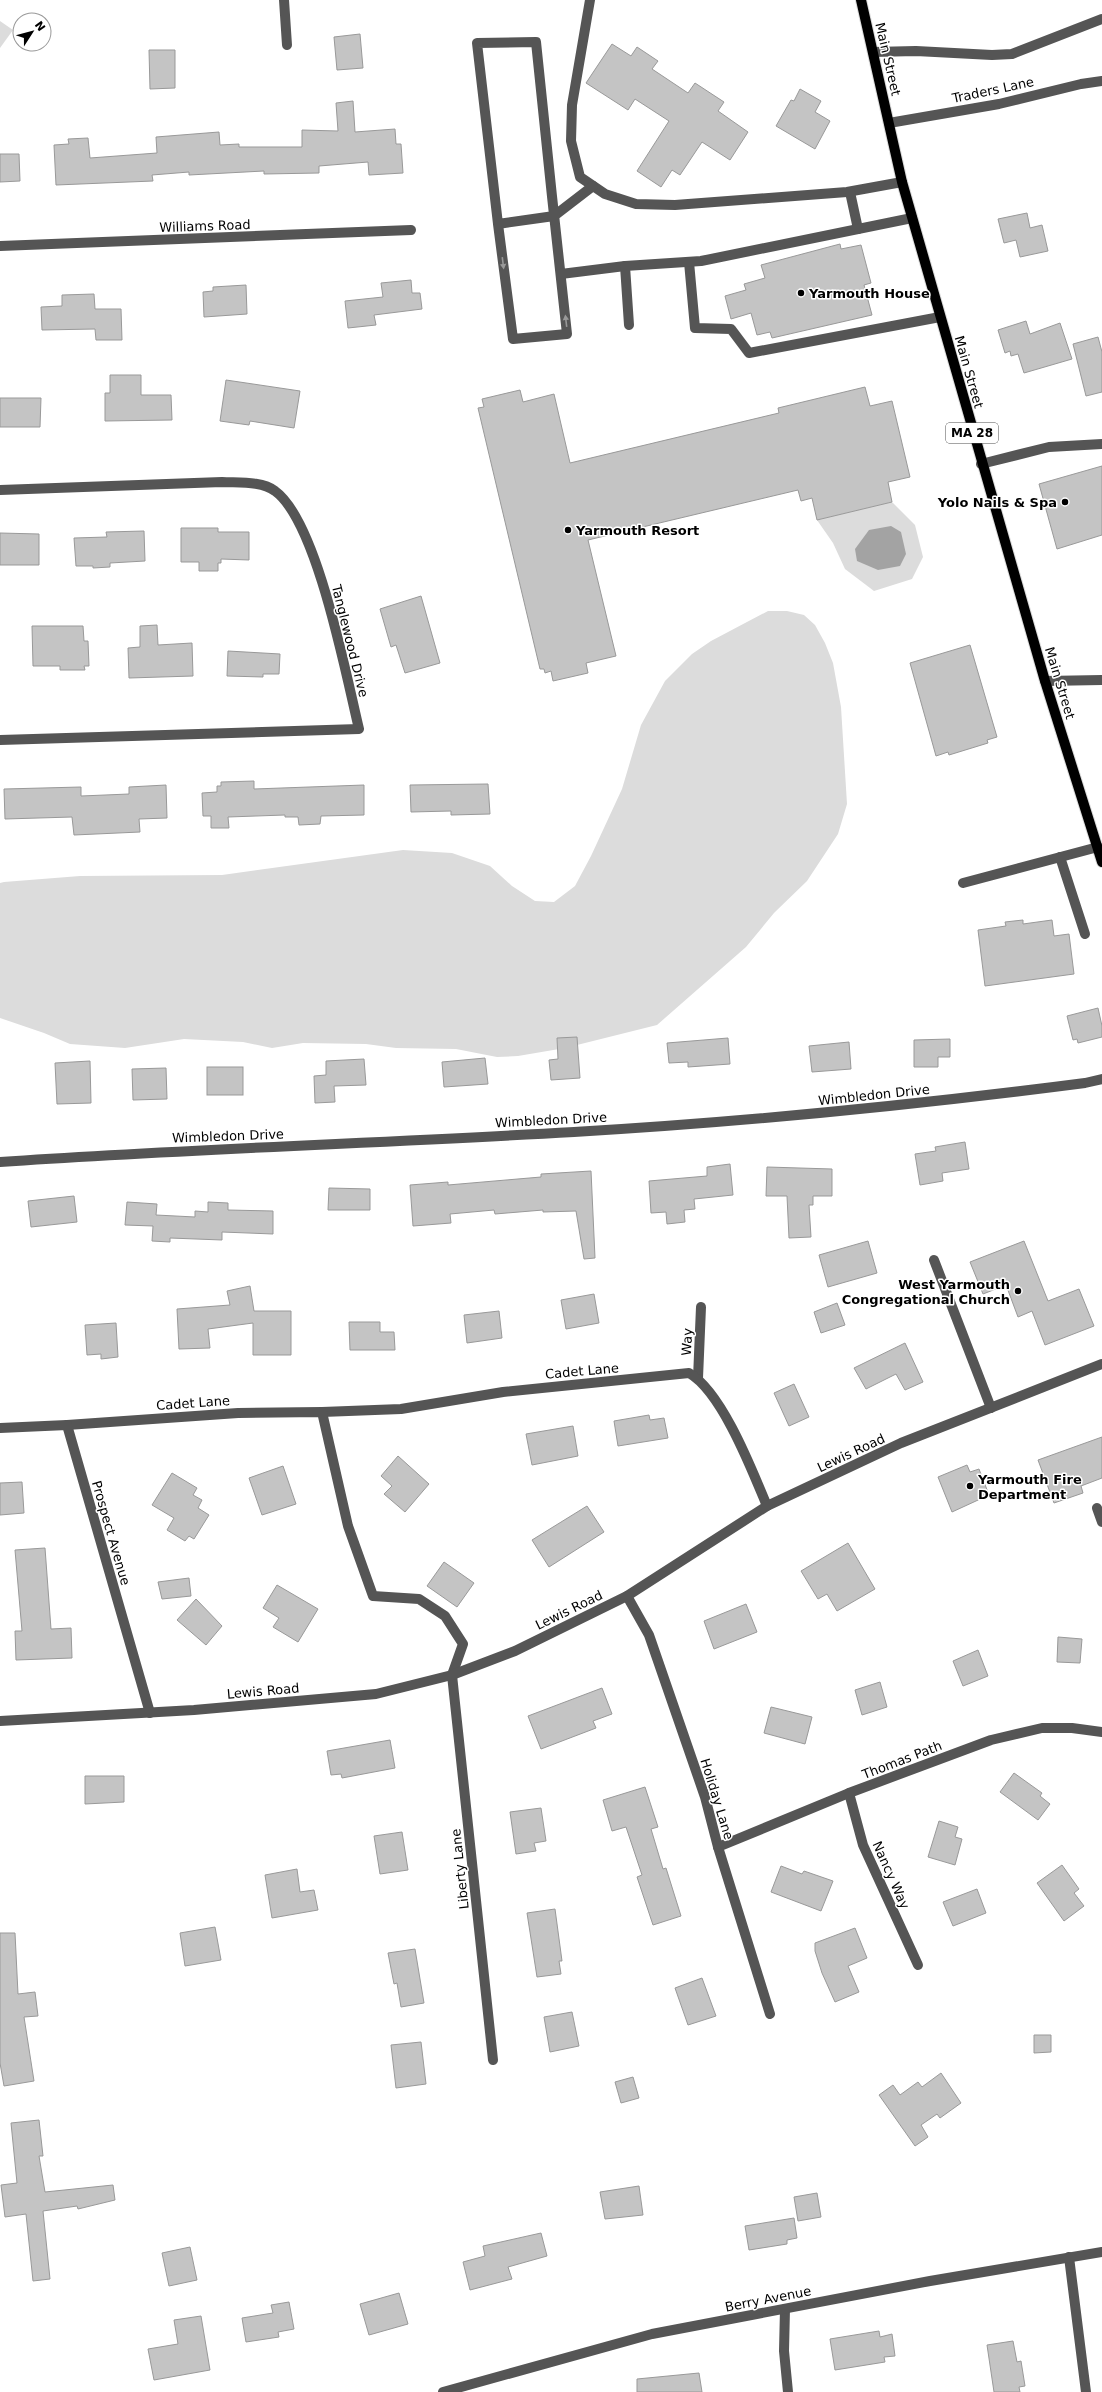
<svg xmlns="http://www.w3.org/2000/svg" width="1102" height="2392" viewBox="0 0 1102 2392" font-family="'DejaVu Sans',sans-serif">
	<style>
		.green { fill: #dcdcdc }
		.water { fill: #a3a3a3 }
		.building { fill: #c4c4c4; stroke: #999 }
		.lines { fill: none; stroke-linecap: round; stroke-linejoin: round }
		.major-casing { stroke: #dbdbdb; stroke-width: 12 }
		.minor { stroke: #555; stroke-width: 10 }
		.major { stroke: #000; stroke-width: 10 }
		.oneway { fill: #999 }
		.poi-dot { fill: #000; stroke: #fff; stroke-width: 1.5 }
		.labels { text-anchor: middle; dominant-baseline: central; stroke-width: 3; stroke-linejoin: round; paint-order: stroke }
		.shield { fill: #fff; stroke: #4c4c4c; stroke-width: 1 }
		.shield-label { font-size: 12px; font-weight: bold; fill: #000 }
		.street-label { font-size: 13px; fill: #000; stroke: #fff }
		.poi-label { font-size: 13px; font-weight: bold; fill: #000; stroke: #fff; text-anchor: start }
	</style>
	<rect width="100%" height="100%" fill="#fff"/>
	<g class="green">
		<path d="M 0,21 L 13,30 L 0,48 Z"/>
		<path d="M 892,502 L 915,525 L 923,557 L 912,579 L 874,591 L 845,569 L 833,543 L 817,520 Z"/>
		<path d="M 768,611 L 787,611 L 804,615 L 815,625 L 825,643 L 833,663 L 841,707 L 847,804 L 838,834 L 807,881 L 774,913 L 746,947 L 657,1025 L 565,1048 L 518,1056 L 497,1057 L 456,1049 L 396,1048 L 366,1044 L 303,1043 L 272,1048 L 243,1042 L 184,1039 L 125,1048 L 70,1044 L 44,1033 L 0,1018 L 0,883 L 4,882 L 80,876 L 222,875 L 403,850 L 452,853 L 490,866 L 512,886 L 535,901 L 554,902 L 575,886 L 591,856 L 622,789 L 641,725 L 665,681 L 692,654 L 711,641 Z"/>
	</g>
	<path class="water" d="M 891,526 L 901,532 L 906,554 L 900,566 L 878,570 L 857,561 L 855,549 L 869,530 Z"/>
	<g class="building">
		<path d="M 360,34 L 363,68 L 337,70 L 334,37 Z"/>
		<path d="M 612,44 L 631,56 L 637,47 L 658,61 L 652,69 L 688,93 L 695,83 L 724,102 L 718,111 L 748,132 L 730,160 L 702,142 L 680,175 L 672,170 L 661,187 L 637,171 L 669,121 L 635,99 L 628,110 L 586,83 Z"/>
		<path d="M 149,50 L 175,50 L 175,88 L 150,89 Z"/>
		<path d="M 800,89 L 821,101 L 815,112 L 830,121 L 815,149 L 776,126 L 791,100 L 794,101 Z"/>
		<path d="M 353,101 L 355,132 L 395,129 L 396,144 L 401,144 L 403,173 L 369,175 L 368,162 L 319,166 L 319,173 L 264,174 L 264,171 L 189,175 L 189,172 L 152,175 L 153,181 L 56,185 L 54,145 L 69,144 L 68,139 L 88,138 L 90,158 L 157,153 L 156,137 L 219,132 L 220,145 L 239,144 L 239,147 L 302,147 L 302,130 L 338,131 L 336,103 Z"/>
		<path d="M 0,154 L 19,154 L 20,181 L 0,182 Z"/>
		<path d="M 1027,213 L 1030,228 L 1042,225 L 1048,251 L 1020,257 L 1016,240 L 1004,243 L 998,219 Z"/>
		<path d="M 840,244 L 841,249 L 861,245 L 871,283 L 864,285 L 872,315 L 772,338 L 770,332 L 757,335 L 751,313 L 731,319 L 725,296 L 746,290 L 744,284 L 765,278 L 761,265 Z"/>
		<path d="M 411,280 L 412,293 L 420,293 L 422,309 L 374,315 L 376,325 L 348,328 L 345,301 L 383,297 L 381,283 Z"/>
		<path d="M 246,285 L 247,314 L 204,317 L 203,292 L 213,291 L 213,287 Z"/>
		<path d="M 94,294 L 95,309 L 121,309 L 122,340 L 96,340 L 95,329 L 42,330 L 41,307 L 62,306 L 62,295 Z"/>
		<path d="M 1026,321 L 1030,334 L 1060,323 L 1072,359 L 1024,373 L 1018,354 L 1011,356 L 1010,351 L 1005,353 L 998,330 Z"/>
		<path d="M 1098,337 L 1102,352 L 1102,392 L 1086,396 L 1073,344 Z"/>
		<path d="M 110,375 L 141,375 L 141,395 L 171,395 L 172,420 L 105,421 L 105,393 L 110,393 Z"/>
		<path d="M 226,380 L 300,391 L 294,428 L 250,421 L 249,425 L 220,421 Z"/>
		<path d="M 865,387 L 870,406 L 892,401 L 910,477 L 888,482 L 892,502 L 817,520 L 812,498 L 801,501 L 798,490 L 588,540 L 616,656 L 586,663 L 588,673 L 553,681 L 551,671 L 545,673 L 544,669 L 540,669 L 478,408 L 484,407 L 482,399 L 520,390 L 523,402 L 554,394 L 570,463 L 779,413 L 778,408 Z"/>
		<path d="M 0,398 L 41,398 L 40,427 L 0,427 Z"/>
		<path d="M 1102,466 L 1102,535 L 1057,549 L 1039,484 Z"/>
		<path d="M 181,528 L 218,528 L 218,532 L 249,532 L 249,560 L 221,559 L 221,563 L 218,563 L 218,571 L 199,571 L 199,562 L 181,562 Z"/>
		<path d="M 144,531 L 145,561 L 110,563 L 110,567 L 93,568 L 93,566 L 76,566 L 74,538 L 107,537 L 106,532 Z"/>
		<path d="M 0,533 L 39,534 L 39,565 L 0,565 Z"/>
		<path d="M 421,596 L 440,663 L 405,673 L 396,645 L 391,647 L 380,609 Z"/>
		<path d="M 157,625 L 158,645 L 192,643 L 193,676 L 129,678 L 128,648 L 140,647 L 140,626 Z"/>
		<path d="M 32,626 L 83,626 L 84,641 L 88,641 L 89,666 L 84,666 L 85,670 L 60,670 L 60,666 L 33,666 Z"/>
		<path d="M 970,645 L 997,737 L 987,740 L 988,743 L 949,755 L 948,752 L 936,756 L 910,663 Z"/>
		<path d="M 228,651 L 280,654 L 279,674 L 263,674 L 263,677 L 227,676 Z"/>
		<path d="M 254,781 L 254,789 L 364,785 L 364,815 L 321,816 L 320,824 L 299,825 L 298,817 L 285,817 L 285,815 L 228,817 L 229,828 L 211,828 L 211,816 L 203,816 L 202,793 L 217,792 L 217,786 L 221,786 L 221,782 Z"/>
		<path d="M 488,784 L 490,814 L 451,815 L 451,811 L 411,812 L 410,785 Z"/>
		<path d="M 166,785 L 167,818 L 139,819 L 140,832 L 74,835 L 72,817 L 5,819 L 4,789 L 81,787 L 81,796 L 129,794 L 129,787 Z"/>
		<path d="M 1023,920 L 1023,924 L 1052,920 L 1054,936 L 1069,934 L 1074,974 L 985,986 L 978,930 L 1006,926 L 1005,922 Z"/>
		<path d="M 1098,1008 L 1102,1026 L 1102,1037 L 1078,1043 L 1077,1039 L 1073,1040 L 1067,1016 Z"/>
		<path d="M 577,1037 L 580,1078 L 551,1080 L 549,1060 L 558,1059 L 557,1038 Z"/>
		<path d="M 728,1038 L 730,1064 L 688,1067 L 688,1062 L 669,1063 L 667,1043 Z"/>
		<path d="M 950,1039 L 950,1057 L 938,1057 L 938,1067 L 914,1067 L 914,1040 Z"/>
		<path d="M 849,1042 L 851,1069 L 812,1072 L 809,1046 Z"/>
		<path d="M 485,1058 L 488,1084 L 444,1087 L 442,1062 Z"/>
		<path d="M 364,1059 L 366,1085 L 334,1086 L 335,1102 L 315,1103 L 314,1076 L 326,1075 L 326,1061 Z"/>
		<path d="M 90,1061 L 91,1103 L 57,1104 L 55,1063 Z"/>
		<rect x="207" y="1067" width="36" height="28"/>
		<path d="M 166,1068 L 167,1099 L 133,1100 L 132,1069 Z"/>
		<path d="M 965,1142 L 969,1169 L 942,1173 L 943,1181 L 920,1185 L 915,1154 L 936,1151 L 935,1147 Z"/>
		<path d="M 730,1164 L 733,1195 L 694,1199 L 695,1209 L 684,1210 L 685,1222 L 667,1224 L 666,1212 L 651,1213 L 649,1181 L 707,1176 L 707,1167 Z"/>
		<path d="M 767,1167 L 832,1169 L 832,1196 L 813,1196 L 813,1205 L 809,1205 L 811,1237 L 789,1238 L 787,1196 L 766,1196 Z"/>
		<path d="M 591,1171 L 595,1258 L 584,1259 L 576,1211 L 543,1212 L 543,1210 L 495,1214 L 494,1210 L 450,1214 L 451,1223 L 413,1226 L 410,1185 L 448,1182 L 448,1185 L 541,1177 L 541,1174 Z"/>
		<path d="M 329,1188 L 370,1189 L 370,1210 L 328,1210 Z"/>
		<path d="M 74,1196 L 77,1222 L 31,1227 L 28,1201 Z"/>
		<path d="M 127,1202 L 157,1204 L 156,1215 L 195,1217 L 195,1211 L 208,1212 L 208,1202 L 228,1203 L 228,1210 L 273,1211 L 273,1234 L 222,1232 L 222,1240 L 170,1238 L 170,1242 L 152,1241 L 153,1226 L 125,1225 Z"/>
		<path d="M 868,1241 L 877,1273 L 828,1287 L 819,1255 Z"/>
		<path d="M 1024,1241 L 1048,1301 L 1079,1289 L 1094,1326 L 1045,1345 L 1032,1311 L 1018,1317 L 1006,1285 L 983,1294 L 970,1262 Z"/>
		<path d="M 250,1286 L 254,1311 L 291,1311 L 291,1355 L 253,1355 L 253,1323 L 208,1329 L 210,1348 L 179,1349 L 177,1309 L 230,1305 L 227,1291 Z"/>
		<path d="M 594,1294 L 599,1323 L 566,1329 L 561,1300 Z"/>
		<path d="M 837,1303 L 845,1325 L 821,1333 L 814,1312 Z"/>
		<path d="M 499,1311 L 502,1338 L 467,1343 L 464,1315 Z"/>
		<path d="M 349,1322 L 380,1322 L 380,1332 L 394,1332 L 395,1350 L 350,1350 Z"/>
		<path d="M 116,1323 L 118,1357 L 101,1359 L 101,1354 L 87,1355 L 85,1325 Z"/>
		<path d="M 905,1343 L 923,1382 L 905,1390 L 896,1374 L 866,1389 L 854,1368 Z"/>
		<path d="M 794,1384 L 809,1417 L 789,1426 L 774,1393 Z"/>
		<path d="M 649,1415 L 650,1420 L 664,1418 L 668,1438 L 618,1446 L 614,1421 Z"/>
		<path d="M 573,1426 L 578,1456 L 532,1465 L 526,1434 Z"/>
		<path d="M 1102,1437 L 1102,1478 L 1081,1486 L 1083,1493 L 1054,1503 L 1038,1460 Z"/>
		<path d="M 398,1456 L 429,1484 L 405,1512 L 384,1494 L 392,1486 L 381,1476 Z"/>
		<path d="M 967,1465 L 970,1472 L 979,1469 L 989,1495 L 952,1512 L 938,1477 Z"/>
		<path d="M 283,1466 L 296,1504 L 262,1515 L 249,1478 Z"/>
		<path d="M 172,1473 L 197,1488 L 193,1495 L 202,1500 L 198,1508 L 209,1515 L 194,1539 L 189,1536 L 185,1541 L 167,1530 L 174,1518 L 152,1505 Z"/>
		<path d="M 22,1482 L 24,1513 L 0,1515 L 0,1483 Z"/>
		<path d="M 587,1506 L 604,1532 L 549,1567 L 532,1540 Z"/>
		<path d="M 848,1543 L 875,1589 L 837,1611 L 827,1594 L 818,1599 L 801,1571 Z"/>
		<path d="M 45,1548 L 51,1629 L 71,1628 L 72,1658 L 16,1660 L 15,1631 L 22,1631 L 15,1550 Z"/>
		<path d="M 444,1562 L 474,1583 L 457,1607 L 427,1586 Z"/>
		<path d="M 189,1578 L 191,1596 L 162,1599 L 158,1582 Z"/>
		<path d="M 277,1585 L 318,1609 L 298,1642 L 273,1627 L 279,1618 L 263,1608 Z"/>
		<path d="M 196,1599 L 222,1626 L 206,1645 L 177,1620 Z"/>
		<path d="M 746,1604 L 757,1632 L 714,1649 L 704,1621 Z"/>
		<path d="M 1058,1637 L 1082,1639 L 1080,1663 L 1057,1662 Z"/>
		<path d="M 978,1650 L 988,1676 L 963,1686 L 953,1661 Z"/>
		<path d="M 880,1682 L 887,1707 L 862,1715 L 855,1690 Z"/>
		<path d="M 602,1688 L 612,1714 L 593,1721 L 596,1728 L 541,1749 L 528,1716 Z"/>
		<path d="M 771,1707 L 812,1717 L 805,1744 L 764,1733 Z"/>
		<path d="M 390,1740 L 395,1768 L 342,1778 L 341,1774 L 331,1775 L 327,1751 Z"/>
		<path d="M 1014,1773 L 1042,1793 L 1040,1796 L 1050,1804 L 1038,1820 L 1000,1792 Z"/>
		<path d="M 85,1776 L 124,1776 L 124,1802 L 85,1804 Z"/>
		<path d="M 645,1787 L 658,1827 L 651,1829 L 663,1869 L 666,1868 L 681,1916 L 653,1925 L 637,1877 L 642,1875 L 626,1827 L 612,1831 L 603,1800 Z"/>
		<path d="M 541,1808 L 546,1841 L 534,1843 L 536,1851 L 516,1854 L 510,1812 Z"/>
		<path d="M 939,1821 L 958,1827 L 955,1837 L 962,1839 L 955,1865 L 928,1857 Z"/>
		<path d="M 402,1832 L 408,1870 L 380,1874 L 374,1836 Z"/>
		<path d="M 1062,1865 L 1079,1889 L 1074,1893 L 1084,1906 L 1064,1921 L 1037,1883 Z"/>
		<path d="M 781,1866 L 802,1874 L 804,1871 L 833,1881 L 821,1911 L 771,1892 Z"/>
		<path d="M 297,1869 L 300,1892 L 314,1890 L 318,1910 L 272,1918 L 265,1875 Z"/>
		<path d="M 977,1889 L 986,1913 L 953,1926 L 943,1902 Z"/>
		<path d="M 555,1909 L 562,1961 L 559,1961 L 561,1974 L 537,1977 L 527,1913 Z"/>
		<path d="M 215,1927 L 221,1960 L 185,1966 L 180,1933 Z"/>
		<path d="M 855,1928 L 867,1958 L 848,1966 L 859,1992 L 835,2002 L 822,1973 L 815,1951 L 815,1943 Z"/>
		<path d="M 0,1933 L 15,1933 L 18,1994 L 35,1992 L 38,2016 L 24,2017 L 34,2081 L 4,2086 L 0,2063 Z"/>
		<path d="M 415,1949 L 424,2003 L 401,2007 L 397,1983 L 394,1984 L 388,1953 Z"/>
		<path d="M 702,1978 L 716,2016 L 688,2025 L 675,1988 Z"/>
		<path d="M 572,2012 L 579,2046 L 550,2052 L 544,2017 Z"/>
		<path d="M 1034,2035 L 1051,2035 L 1051,2052 L 1034,2053 Z"/>
		<path d="M 421,2042 L 426,2084 L 396,2088 L 391,2045 Z"/>
		<path d="M 941,2073 L 961,2103 L 940,2118 L 937,2114 L 921,2125 L 928,2137 L 915,2146 L 879,2095 L 893,2085 L 900,2095 L 918,2082 L 922,2087 Z"/>
		<path d="M 633,2077 L 639,2098 L 621,2103 L 615,2082 Z"/>
		<path d="M 39,2120 L 43,2156 L 39,2156 L 45,2192 L 113,2185 L 115,2200 L 78,2209 L 77,2206 L 43,2211 L 50,2279 L 33,2281 L 26,2214 L 5,2217 L 1,2185 L 17,2183 L 11,2123 Z"/>
		<path d="M 639,2186 L 643,2215 L 605,2219 L 600,2192 Z"/>
		<path d="M 817,2193 L 821,2217 L 798,2221 L 794,2197 Z"/>
		<path d="M 794,2218 L 797,2238 L 787,2240 L 787,2244 L 749,2250 L 745,2226 Z"/>
		<path d="M 541,2233 L 547,2256 L 508,2267 L 512,2279 L 470,2290 L 463,2262 L 485,2256 L 483,2246 Z"/>
		<path d="M 190,2247 L 197,2280 L 169,2286 L 162,2253 Z"/>
		<path d="M 399,2293 L 408,2324 L 369,2335 L 360,2304 Z"/>
		<path d="M 289,2302 L 294,2329 L 278,2332 L 279,2337 L 246,2342 L 242,2318 L 273,2313 L 271,2305 Z"/>
		<path d="M 201,2316 L 210,2370 L 154,2380 L 148,2349 L 178,2344 L 174,2320 Z"/>
		<path d="M 879,2331 L 880,2337 L 892,2334 L 895,2356 L 884,2357 L 885,2362 L 835,2370 L 830,2339 Z"/>
		<path d="M 1013,2341 L 1017,2362 L 1021,2361 L 1025,2386 L 1019,2387 L 1020,2392 L 994,2392 L 987,2345 Z"/>
		<path d="M 699,2373 L 702,2392 L 637,2392 L 637,2379 Z"/>
	</g>
	<g class="lines">
		<g class="major-casing">
			<path id="major" d="M 861,0 L 902,182 L 1045,681 L 1102,862"/>
		</g>
		<g class="minor">
			<path d="M 284,0 L 287,45"/>
			<path d="M 590,0 L 572,105 L 571,141 L 580,177 L 605,194 L 636,204 L 675,205 L 847,192 L 902,182"/>
			<path d="M 873,52 L 916,51 L 992,55 L 1012,54 L 1102,19"/>
			<path d="M 889,123 L 999,104 L 1081,84 L 1102,81"/>
			<path d="M 850,192 L 858,229"/>
			<path d="M 498,224 L 513,339 L 567,334 C 556,237 546,139 536,42 L 477,43 L 498,224 L 554,216 L 593,186"/>
			<path d="M 0,246 L 411,230"/>
			<path d="M 689,262 L 695,328 L 731,329 L 749,353 L 940,317"/>
			<path d="M 561,274 L 625,266"/>
			<path d="M 629,325 L 625,266 L 701,261 L 912,218"/>
			<path d="M 981,464 L 1049,447 L 1102,444"/>
			<path d="M 0,490 L 222,482 C 239,483 262,481 275,491 C 317,521 346,675 359,729 L 0,740"/>
			<path d="M 1045,681 L 1102,680"/>
			<path d="M 1060,857 L 1085,934"/>
			<path d="M 963,883 L 1098,847"/>
			<path d="M 0,1162 C 191,1149 382,1143 574,1132 C 745,1122 915,1105 1085,1083 L 1102,1079"/>
			<path d="M 934,1260 L 991,1408"/>
			<path d="M 698,1378 L 701,1307"/>
			<path d="M 322,1412 L 401,1409 L 503,1392 L 689,1373 C 722,1392 752,1470 767,1506"/>
			<path d="M 67,1425 L 238,1413 L 322,1412 L 348,1526 L 373,1596 L 419,1599 L 445,1616 L 463,1644 L 452,1675 L 493,2060"/>
			<path d="M 0,1428 L 67,1425 L 150,1713"/>
			<path d="M 1097,1508 L 1102,1522"/>
			<path d="M 627,1596 L 649,1635 L 705,1797 L 718,1847 L 770,2014"/>
			<path d="M 0,1721 L 194,1710 L 376,1694 L 452,1675 L 515,1651 L 627,1596 L 767,1506 L 901,1443 L 1102,1364"/>
			<path d="M 849,1793 L 863,1845 L 918,1965"/>
			<path d="M 718,1847 L 849,1793 L 991,1740 L 1042,1728 L 1072,1728 L 1102,1732"/>
			<path d="M 1069,2257 L 1086,2392"/>
			<path d="M 785,2309 L 784,2351 L 788,2392"/>
			<path d="M 443,2392 L 652,2334 L 930,2281 L 1102,2252"/>
		</g>
		<use href="#major" class="major"/>
	</g>
	<defs><path id="oneway-solid" d="M-6-.8H1V-3.2L6.5 0L1 3.2V.8H-6Z"/></defs>
	<g class="oneway">
		<use href="#oneway-solid" transform="translate(503 263) rotate(83)"/>
		<use href="#oneway-solid" transform="translate(566 321) rotate(-97)"/>
	</g>
	<g class="poi-dot">
		<circle cx="801" cy="293" r="4"/>
		<circle cx="1065" cy="502" r="4"/>
		<circle cx="568" cy="530" r="4"/>
		<circle cx="1018" cy="1291" r="4"/>
		<circle cx="970" cy="1486" r="4"/>
	</g>
	<g class="labels">
		<rect class="shield" x="946" y="423" width="52" height="20" rx="3"/>
		<g class="shield-label">
			<text x="972" y="433">MA 28</text>
		</g>
		<g class="street-label">
			<text transform="translate(888 59) rotate(77)">Main Street</text>
			<text transform="translate(993 90) rotate(-12)">Traders Lane</text>
			<text transform="translate(205 226) rotate(-2)">Williams Road</text>
			<text transform="translate(969 372) rotate(74)">Main Street</text>
			<text transform="translate(350 641) rotate(76)">Tanglewood Drive</text>
			<text transform="translate(1060 683) rotate(73)">Main Street</text>
			<text transform="translate(874 1095) rotate(-6)">Wimbledon Drive</text>
			<text transform="translate(551 1120) rotate(-3)">Wimbledon Drive</text>
			<text transform="translate(228 1136) rotate(-2)">Wimbledon Drive</text>
			<text transform="translate(687 1342) rotate(-87)">Way</text>
			<text transform="translate(582 1371) rotate(-5)">Cadet Lane</text>
			<text transform="translate(193 1403) rotate(-4)">Cadet Lane</text>
			<text transform="translate(851 1453) rotate(-25)">Lewis Road</text>
			<text transform="translate(111 1533) rotate(74)">Prospect Avenue</text>
			<text transform="translate(569 1610) rotate(-26)">Lewis Road</text>
			<text transform="translate(263 1691) rotate(-5)">Lewis Road</text>
			<text transform="translate(902 1760) rotate(-21)">Thomas Path</text>
			<text transform="translate(717 1799) rotate(73)">Holiday Lane</text>
			<text transform="translate(460 1869) rotate(-96)">Liberty Lane</text>
			<text transform="translate(891 1875) rotate(66)">Nancy Way</text>
			<text transform="translate(768 2299) rotate(-11)">Berry Avenue</text>
		</g>
		<g class="poi-label">
			<text x="809" y="293">Yarmouth House</text>
			<text x="1057" y="502" text-anchor="end">Yolo Nails &amp; Spa</text>
			<text x="576" y="530">Yarmouth Resort</text>
			<text x="1010" y="1284" text-anchor="end">West Yarmouth<tspan x="1010" dy="15">Congregational Church</tspan></text>
			<text x="978" y="1479">Yarmouth Fire<tspan x="978" dy="15">Department</tspan></text>
		</g>
	</g>
	<g transform="translate(32 32) rotate(54)"><circle r="19" fill="#ffffff" stroke="#999999"/>
	<path d="M0-3L7 15L0 10L-7 15Z" fill="#000000"/>
	<text y="-6" font-size="11" font-weight="bold" text-anchor="middle" fill="#000000">N</text>
	</g>
</svg>
